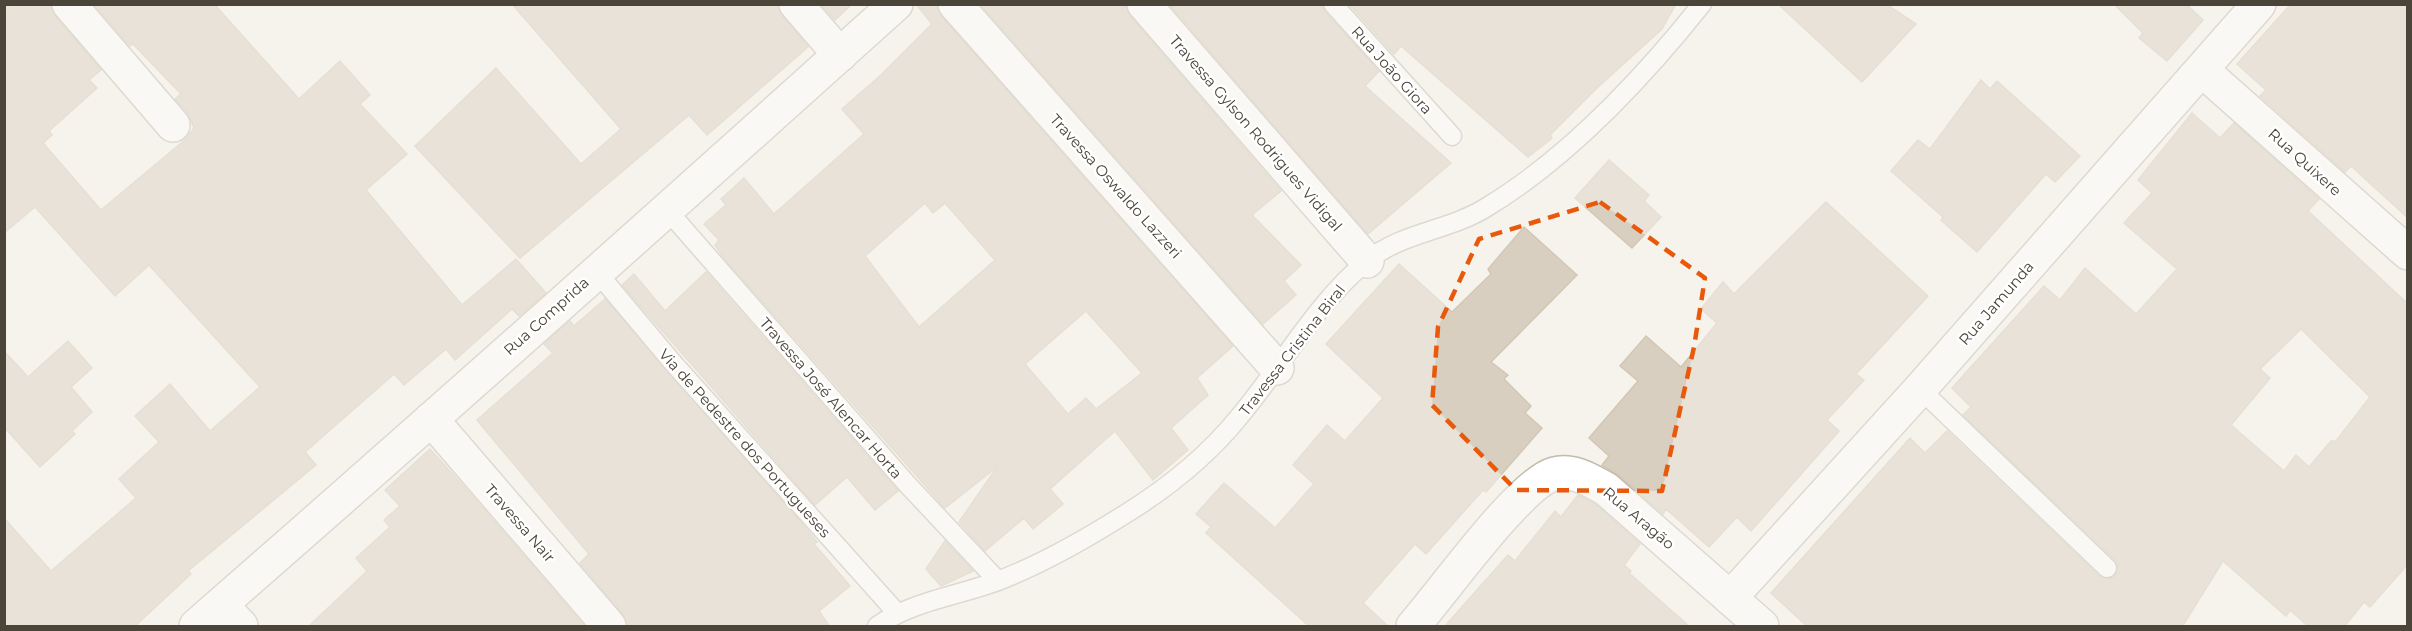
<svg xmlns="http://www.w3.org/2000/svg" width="2412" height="631" viewBox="0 0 2412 631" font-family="Montserrat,sans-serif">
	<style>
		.building { fill: #d8cfc1; stroke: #d3c7b4; stroke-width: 1.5; fill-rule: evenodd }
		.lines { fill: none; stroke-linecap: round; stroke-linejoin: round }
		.service-casing { stroke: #c2bbae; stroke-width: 21 }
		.minor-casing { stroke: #c2bbae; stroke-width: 36 }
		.service { stroke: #fff; stroke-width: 18 }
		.minor { stroke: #fff; stroke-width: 33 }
		.marked { fill: none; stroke: #e8590c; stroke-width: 4.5; stroke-dasharray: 12 8; stroke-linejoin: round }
		.labels { text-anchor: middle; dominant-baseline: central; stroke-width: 5; stroke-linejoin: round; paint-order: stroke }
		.street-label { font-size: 15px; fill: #4b4439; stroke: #fff }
	</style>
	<rect width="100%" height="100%" fill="#f6f3ec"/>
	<g class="building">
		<path d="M 4,4 L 51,4 L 55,16 L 101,70 L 89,80 L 97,88 L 49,131 L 52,135 L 43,143 L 101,210 L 186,139 L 194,128 L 188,113 L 175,99 L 181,94 L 133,44 L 130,46 L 94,4 L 214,4 L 299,99 L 340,61 L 370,95 L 360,104 L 407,154 L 366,190 L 462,305 L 516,259 L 546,293 L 519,316 L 512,309 L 455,360 L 446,349 L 404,385 L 394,374 L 305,452 L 316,465 L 188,571 L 191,574 L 134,627 L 4,627 L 4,518 L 51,571 L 136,498 L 119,479 L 159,442 L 135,416 L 170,384 L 210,431 L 260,387 L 149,265 L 115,296 L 35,207 L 4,233 Z"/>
		<path d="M 512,4 L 778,4 L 782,16 L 808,47 L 707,135 L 689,115 L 520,258 L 415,146 L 496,68 L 581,164 L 621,129 Z"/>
		<path d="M 821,4 L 852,4 L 835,20 Z"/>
		<path d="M 916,4 L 937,4 L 941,16 L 1233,346 L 1197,378 L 1208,395 L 1171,428 L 1188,450 L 1153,480 L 1115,431 L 1050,489 L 1063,504 L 1033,529 L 1024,518 L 985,551 L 959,522 L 997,467 L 945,508 L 723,257 L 715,245 L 719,240 L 704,224 L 726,205 L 721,199 L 744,178 L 774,214 L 864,134 L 842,109 L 882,74 L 932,24 ZM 925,203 L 933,213 L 945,203 L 995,260 L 919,327 L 865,256 ZM 1086,311 L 1142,373 L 1096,409 L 1086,398 L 1068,414 L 1025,364 Z"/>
		<path d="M 980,4 L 1126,4 L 1130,16 L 1281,191 L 1252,215 L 1301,265 L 1284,281 L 1296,295 L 1263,324 Z"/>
		<path d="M 1169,4 L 1322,4 L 1325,12 L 1379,71 L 1365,86 L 1451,163 L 1368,234 Z"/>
		<path d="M 1349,4 L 1676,4 L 1662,29 L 1597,88 L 1550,135 L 1552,138 L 1528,157 L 1401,46 L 1394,54 Z"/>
		<path d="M 1778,4 L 1886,4 L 1916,24 L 1862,82 Z"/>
		<path d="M 2114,4 L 2186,4 L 2203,20 L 2167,61 L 2139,38 L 2143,33 Z"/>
		<path d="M 2291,4 L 2408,4 L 2408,218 L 2351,166 L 2345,172 L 2260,96 L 2266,90 L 2237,64 Z"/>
		<path d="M 1981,80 L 1990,89 L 1997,81 L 2080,156 L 2055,182 L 2046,174 L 1977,252 L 1941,220 L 1943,217 L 1891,171 L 1918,140 L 1930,149 Z"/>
		<path d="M 2192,113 L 2220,138 L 2234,123 L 2319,199 L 2308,211 L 2408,304 L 2408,564 L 2370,607 L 2364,602 L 2344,627 L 2309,627 L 2290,610 L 2286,616 L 2223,561 L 2182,627 L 1808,627 L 1771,593 L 1910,438 L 1925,453 L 1947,431 L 2099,576 L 2110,579 L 2115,575 L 2118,565 L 2115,560 L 1963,415 L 1971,407 L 1952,388 L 2044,286 L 2060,300 L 2085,268 L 2136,314 L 2177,269 L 2124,223 L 2152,193 L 2138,180 ZM 2301,329 L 2370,397 L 2336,441 L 2331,441 L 2309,467 L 2296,455 L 2284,471 L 2231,425 L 2270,378 L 2260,369 Z"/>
		<path d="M 1609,160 L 1649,195 L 1644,201 L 1661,217 L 1632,248 L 1575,198 Z"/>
		<path d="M 1826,202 L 1928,296 L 1856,374 L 1864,380 L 1827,420 L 1839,431 L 1751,531 L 1737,517 L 1709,547 L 1666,509 L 1663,514 L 1618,475 L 1602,465 L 1609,456 L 1589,438 L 1638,381 L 1620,366 L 1646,336 L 1681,367 L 1717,323 L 1701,309 L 1723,282 L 1734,294 Z"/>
		<path d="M 1524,227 L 1577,275 L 1491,362 L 1508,375 L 1504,379 L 1531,406 L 1525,413 L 1542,428 L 1486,492 L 1483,490 L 1426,554 L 1415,544 L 1363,603 L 1389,627 L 1310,627 L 1206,533 L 1211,527 L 1196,514 L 1224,483 L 1275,528 L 1314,484 L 1293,465 L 1327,425 L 1345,441 L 1383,398 L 1326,344 L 1399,264 L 1452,312 L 1491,274 L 1488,269 Z"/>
		<path d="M 706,272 L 898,491 L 875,510 L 847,477 L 815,505 L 622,285 L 634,274 L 665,311 Z"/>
		<path d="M 605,299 L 799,520 L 817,542 L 814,544 L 850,586 L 819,611 L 830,627 L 627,627 L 623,614 L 580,563 L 589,554 L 477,420 L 553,353 L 544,344 L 570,321 L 574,326 Z"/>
		<path d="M 68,341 L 92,368 L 71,387 L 92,412 L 72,431 L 75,434 L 40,467 L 4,427 L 4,351 L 28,377 Z"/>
		<path d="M 430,449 L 467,490 L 585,627 L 308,627 L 367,571 L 356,558 L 390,527 L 384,520 L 400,506 L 385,490 Z"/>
		<path d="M 1578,495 L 1595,504 L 1640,544 L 1624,565 L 1631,571 L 1629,573 L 1690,627 L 1444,627 L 1508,555 L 1515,561 L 1555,511 L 1561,517 Z"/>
		<path d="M 945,541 L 973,571 L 941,586 L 926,569 Z"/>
	</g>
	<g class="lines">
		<g class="service-casing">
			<g id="service">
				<path d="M 1333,4 L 1452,136"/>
				<path d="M 668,211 L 907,484 L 998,581"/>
				<path d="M 596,271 L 674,364 L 897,613"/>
				<path d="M 1920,389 L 2107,568"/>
				<path d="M 877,626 C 911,602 956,596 995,582 C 1041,565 1086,539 1127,513 C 1167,488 1209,454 1239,417 C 1282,366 1315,304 1367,261 C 1402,232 1449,231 1487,207 C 1568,158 1643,78 1702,4"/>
			</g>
		</g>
		<g class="minor-casing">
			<g id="minor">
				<path d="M 69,4 L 173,125"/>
				<path d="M 796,4 L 840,55"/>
				<path d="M 955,4 L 1277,368"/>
				<path d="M 1144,4 L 1367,261"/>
				<path d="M 2202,70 L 2408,253"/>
				<path d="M 431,419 L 609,626"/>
				<path d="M 1730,598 L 1920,389 L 2259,4"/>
				<path d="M 221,605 L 241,626"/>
				<path d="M 196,626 C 431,421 664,213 896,4"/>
				<path d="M 1413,626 C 1441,595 1519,484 1554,474 C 1573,469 1590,480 1606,489 L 1762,626"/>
			</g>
		</g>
		<use href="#service" class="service"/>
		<use href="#minor" class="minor"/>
	</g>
	<path d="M0 0H2412V631H0ZM 1600,202 L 1705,278 L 1694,347 L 1662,491 L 1516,490 L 1432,405 L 1438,327 L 1479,239 Z" fill="#f6f3ec" fill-opacity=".55" fill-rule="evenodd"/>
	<path class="marked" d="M 1600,202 L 1705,278 L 1694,347 L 1662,491 L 1516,490 L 1432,405 L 1438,327 L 1479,239 Z"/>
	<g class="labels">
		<g class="street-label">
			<text transform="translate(1392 70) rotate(48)">Rua João Giora</text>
			<text transform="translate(1256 133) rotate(49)">Travessa Gylson Rodrigues Vidigal</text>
			<text transform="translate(2305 162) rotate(42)">Rua Quixere</text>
			<text transform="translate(1116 186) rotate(48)">Travessa Oswaldo Lazzeri</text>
			<text transform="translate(1996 303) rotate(-49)">Rua Jamunda</text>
			<text transform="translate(546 316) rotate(-42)">Rua Comprida</text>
			<text transform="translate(1292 350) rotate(-52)">Travessa Cristina Biral</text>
			<text transform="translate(831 398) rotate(49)">Travessa José Alencar Horta</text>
			<text transform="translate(745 443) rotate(48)">Via de Pedestre dos Portugueses</text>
			<text transform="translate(1639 518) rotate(40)">Rua Aragão</text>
			<text transform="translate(520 523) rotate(49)">Travessa Nair</text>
		</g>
	</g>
	<rect width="2412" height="631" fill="none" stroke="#4b4439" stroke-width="12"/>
</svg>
